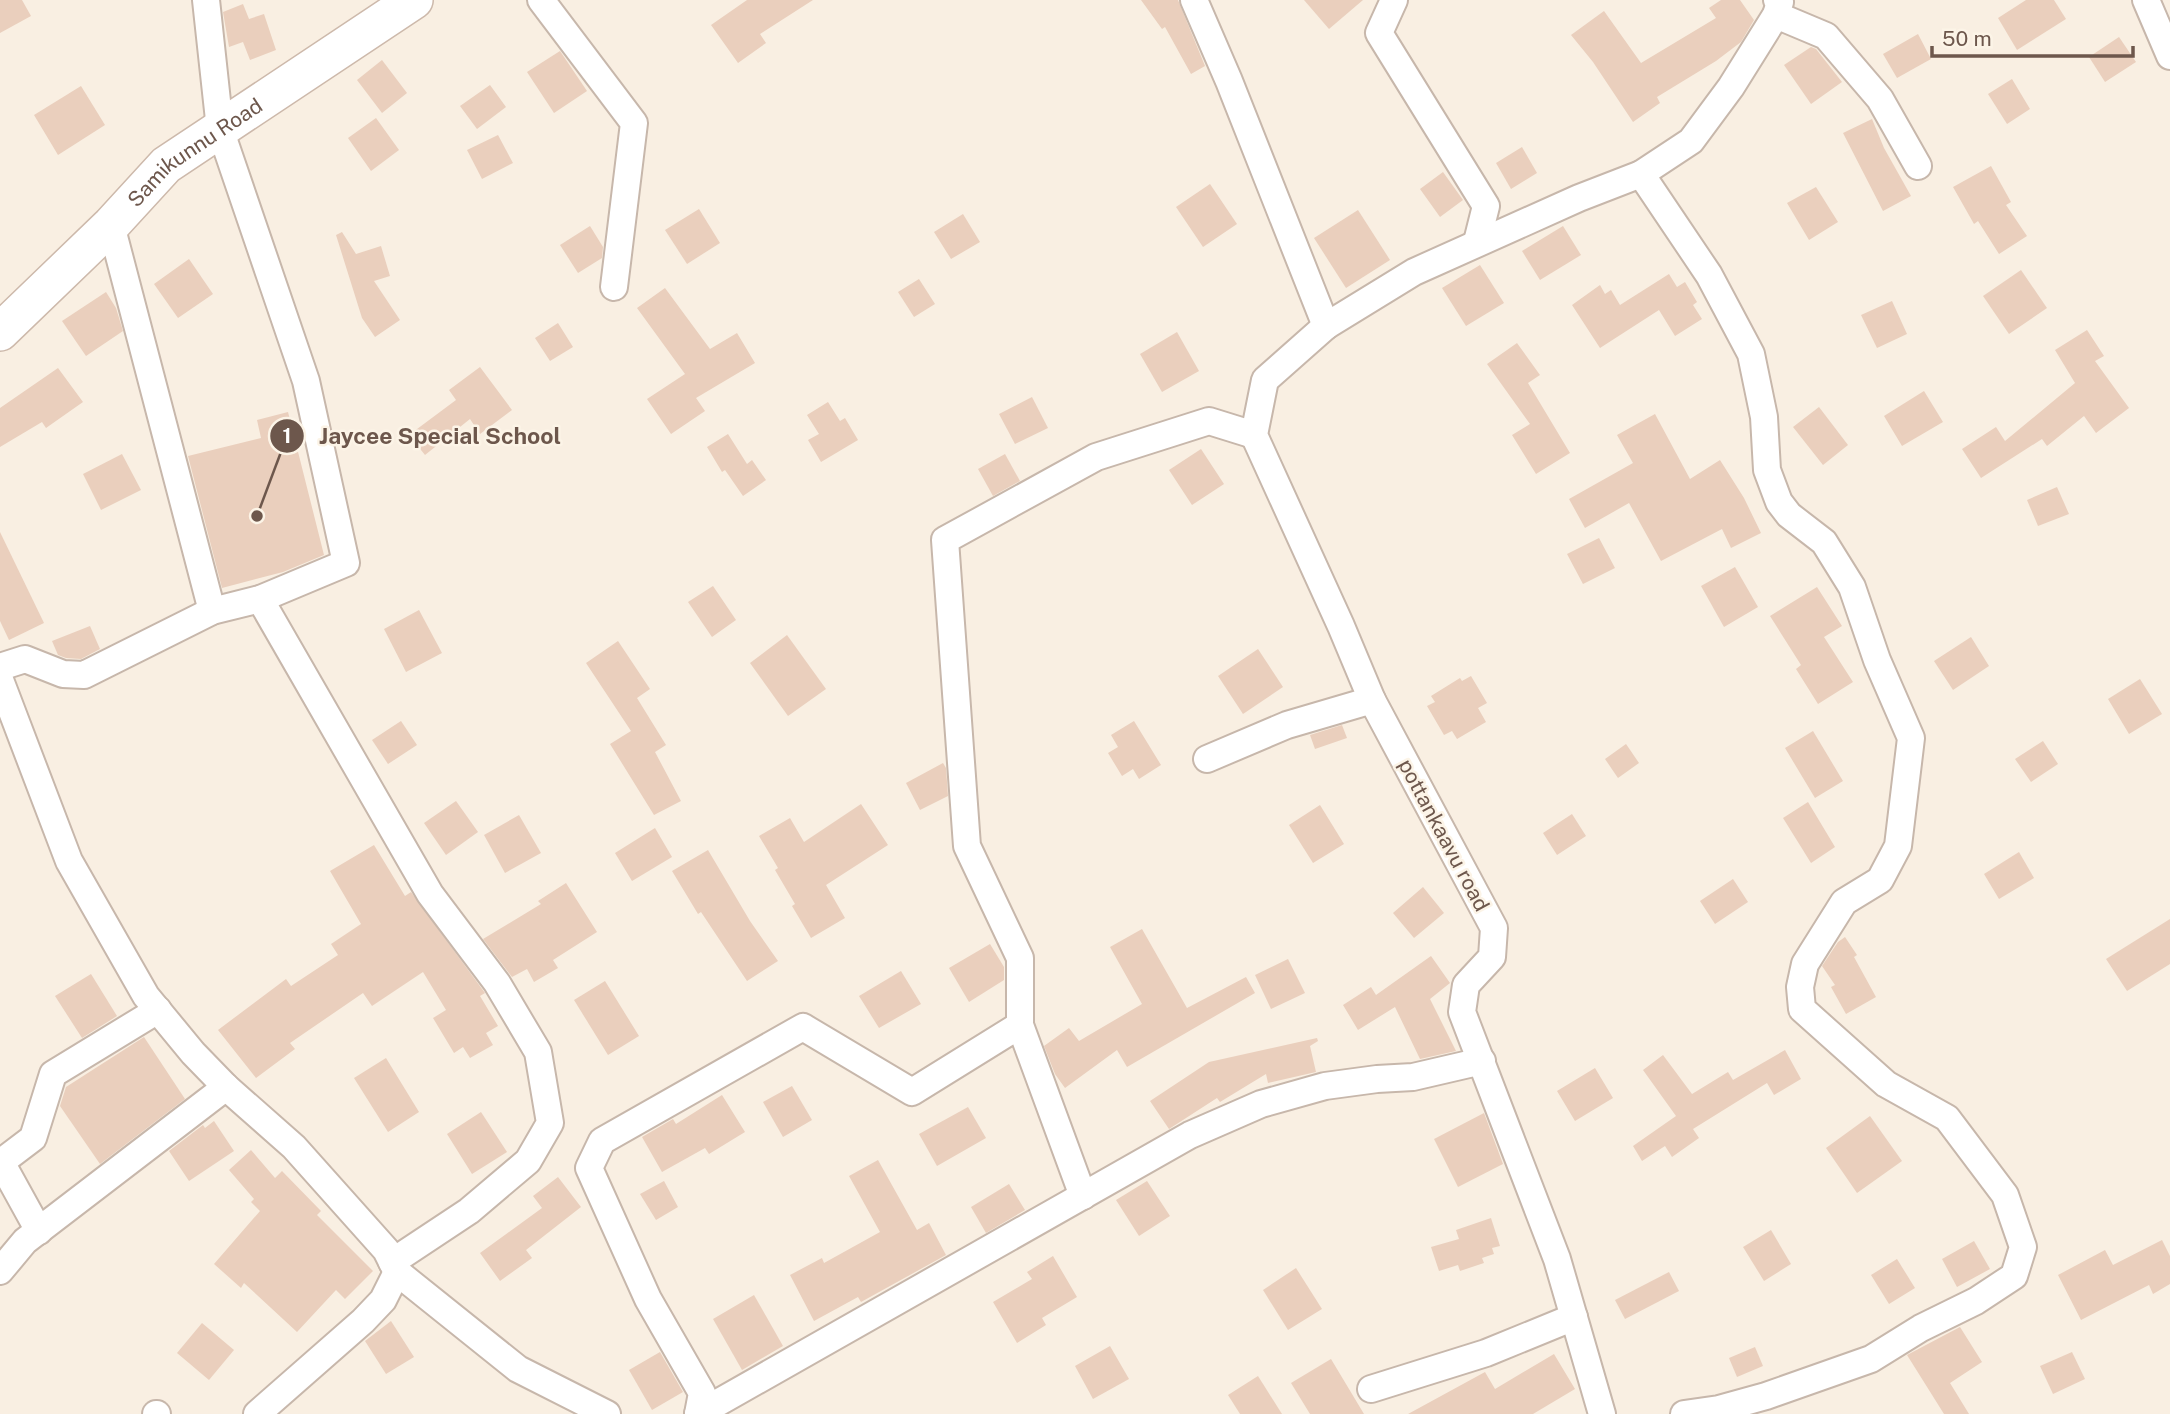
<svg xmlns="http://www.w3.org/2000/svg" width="2170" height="1414" viewBox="0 0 2170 1414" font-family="'Public Sans',sans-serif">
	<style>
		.building { fill: #eacfbd }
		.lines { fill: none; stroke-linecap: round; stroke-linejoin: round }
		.street-casing { stroke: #c7b7ab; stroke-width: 30 }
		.secondary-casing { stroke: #cdb9ab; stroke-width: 40 }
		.street { stroke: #fff; stroke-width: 26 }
		.secondary { stroke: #fff; stroke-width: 37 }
		.labels { text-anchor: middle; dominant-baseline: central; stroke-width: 5; stroke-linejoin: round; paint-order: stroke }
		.street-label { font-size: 21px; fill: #6d574c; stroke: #fcf4e7 }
		.leader { fill: none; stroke: #6d574c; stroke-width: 2.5 }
		.callout-dot { fill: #6d574c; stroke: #fcf4e7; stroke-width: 2.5 }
		.mark-label { font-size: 21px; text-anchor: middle; font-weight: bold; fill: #fff }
		.callout-label { font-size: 23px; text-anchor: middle; font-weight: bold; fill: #6d574c; stroke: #fcf4e7; stroke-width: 5; stroke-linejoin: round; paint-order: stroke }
	</style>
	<rect width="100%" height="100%" fill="#f9efe2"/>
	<g class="building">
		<path d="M 0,0 L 22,0 L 31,16 L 0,33 Z"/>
		<path d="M 747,0 L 813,0 L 760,34 L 766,43 L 738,63 L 711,25 Z"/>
		<path d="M 1141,0 L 1178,0 L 1205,66 L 1191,74 L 1165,27 L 1162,29 Z"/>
		<path d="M 1304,0 L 1363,0 L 1329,29 Z"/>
		<path d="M 1721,0 L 1740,0 L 1754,20 L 1741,42 L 1716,61 L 1657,97 L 1660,103 L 1633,122 L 1593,62 L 1571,35 L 1604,11 L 1641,63 L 1716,18 L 1709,8 Z"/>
		<path d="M 2026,0 L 2054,0 L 2066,19 L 2017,50 L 1998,18 Z"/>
		<path d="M 243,4 L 249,19 L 264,14 L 276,50 L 250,60 L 243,42 L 229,47 L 223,12 Z"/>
		<path d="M 1918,34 L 1931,59 L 1897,78 L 1883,54 Z"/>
		<path d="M 2119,37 L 2136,62 L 2105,82 L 2089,57 Z"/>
		<path d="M 1811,47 L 1816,49 L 1842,82 L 1811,104 L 1784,65 Z"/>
		<path d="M 560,51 L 587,91 L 554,113 L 527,72 Z"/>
		<path d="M 382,60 L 407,93 L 382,113 L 357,80 Z"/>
		<path d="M 2012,79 L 2030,109 L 2007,124 L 1988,94 Z"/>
		<path d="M 490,85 L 506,107 L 477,129 L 460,106 Z"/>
		<path d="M 81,86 L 105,125 L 58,155 L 34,115 Z"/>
		<path d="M 376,118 L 399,150 L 371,171 L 348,138 Z"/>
		<path d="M 1872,119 L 1884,148 L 1911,196 L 1883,211 L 1843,133 Z"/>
		<path d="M 498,135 L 513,163 L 482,179 L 467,150 Z"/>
		<path d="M 1522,147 L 1537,173 L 1511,189 L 1496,163 Z"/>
		<path d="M 1991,166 L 2011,202 L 2006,205 L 2027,236 L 1999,254 L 1978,221 L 1974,224 L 1953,187 Z"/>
		<path d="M 1443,172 L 1463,200 L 1440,217 L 1420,189 Z"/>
		<path d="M 1210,184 L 1237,224 L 1203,247 L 1176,207 Z"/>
		<path d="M 1816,187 L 1838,222 L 1809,240 L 1787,203 Z"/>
		<path d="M 699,209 L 720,243 L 687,264 L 665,230 Z"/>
		<path d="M 1358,210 L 1390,260 L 1346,288 L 1314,238 Z"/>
		<path d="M 963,214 L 980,242 L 951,259 L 934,232 Z"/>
		<path d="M 590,226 L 603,247 L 602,258 L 578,273 L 560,245 Z"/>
		<path d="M 1563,226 L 1581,255 L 1540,280 L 1522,251 Z"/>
		<path d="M 342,232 L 356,254 L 381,246 L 390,276 L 374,281 L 400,320 L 375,337 L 362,318 L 336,235 Z"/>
		<path d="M 189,259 L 213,294 L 178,318 L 154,284 Z"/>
		<path d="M 1480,265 L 1504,303 L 1466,326 L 1442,288 Z"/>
		<path d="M 2021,270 L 2047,308 L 2009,334 L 1983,296 Z"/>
		<path d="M 1669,274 L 1677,287 L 1685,282 L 1697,302 L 1693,305 L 1702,319 L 1675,336 L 1659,310 L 1600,348 L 1572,305 L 1600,285 L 1605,294 L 1611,290 L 1620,305 Z"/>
		<path d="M 919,279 L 935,304 L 914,317 L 898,292 Z"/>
		<path d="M 665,288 L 710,349 L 737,333 L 755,363 L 696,398 L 705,411 L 671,434 L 647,399 L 685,374 L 637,308 Z"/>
		<path d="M 106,292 L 116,308 L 123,331 L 86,356 L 62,321 Z"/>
		<path d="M 1892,301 L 1907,334 L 1877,348 L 1861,315 Z"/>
		<path d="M 558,323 L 573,347 L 550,361 L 535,338 Z"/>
		<path d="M 2087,330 L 2104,356 L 2095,361 L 2129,408 L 2096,433 L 2084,416 L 2047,446 L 2042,439 L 1981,478 L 1962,449 L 1996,427 L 2005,441 L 2075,383 L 2055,350 Z"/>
		<path d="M 1177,332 L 1199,371 L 1162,392 L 1140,354 Z"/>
		<path d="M 1517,343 L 1540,375 L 1528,383 L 1570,453 L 1536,474 L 1512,435 L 1530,424 L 1487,364 Z"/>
		<path d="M 480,367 L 512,410 L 480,434 L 470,419 L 425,455 L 409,435 L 456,400 L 449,390 Z"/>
		<path d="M 58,368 L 83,402 L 46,428 L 42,422 L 0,447 L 0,408 Z"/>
		<path d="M 1924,391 L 1943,422 L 1902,446 L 1884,416 Z"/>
		<path d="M 1032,397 L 1048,428 L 1015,444 L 999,414 Z"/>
		<path d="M 828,402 L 840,421 L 845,418 L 858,440 L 821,462 L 808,440 L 819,434 L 807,415 Z"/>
		<path d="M 1819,407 L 1848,445 L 1823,465 L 1793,427 Z"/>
		<path d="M 288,412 L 324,555 L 283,572 L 222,588 L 188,456 L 261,438 L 257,420 Z"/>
		<path d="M 1655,414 L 1690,479 L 1720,460 L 1744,498 L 1761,533 L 1731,548 L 1722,529 L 1661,561 L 1629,503 L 1585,528 L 1569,499 L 1633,463 L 1617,435 Z"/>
		<path d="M 728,434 L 747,464 L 752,460 L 766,480 L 743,496 L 725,470 L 722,472 L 707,447 Z"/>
		<path d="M 1201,449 L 1224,484 L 1192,505 L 1169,470 Z"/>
		<path d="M 122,454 L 141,490 L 101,510 L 83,474 Z"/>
		<path d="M 1005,454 L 1020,481 L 993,496 L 978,469 Z"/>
		<path d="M 2057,487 L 2069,514 L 2038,526 L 2027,500 Z"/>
		<path d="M 0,532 L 44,623 L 9,640 L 0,621 Z"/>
		<path d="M 1599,538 L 1615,568 L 1583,584 L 1567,554 Z"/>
		<path d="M 1735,567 L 1758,607 L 1724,627 L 1701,586 Z"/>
		<path d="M 713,586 L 736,620 L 712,637 L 688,602 Z"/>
		<path d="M 1817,587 L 1842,626 L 1824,637 L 1853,682 L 1818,704 L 1796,669 L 1801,665 L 1770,616 Z"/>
		<path d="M 419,610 L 442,653 L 406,672 L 384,629 Z"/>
		<path d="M 90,626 L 100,649 L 81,659 L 66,658 L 58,655 L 52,641 Z"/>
		<path d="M 787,635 L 826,689 L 788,716 L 750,663 Z"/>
		<path d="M 1971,637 L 1989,666 L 1953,690 L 1934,661 Z"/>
		<path d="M 618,641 L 650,689 L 637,698 L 666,745 L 655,752 L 681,801 L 654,815 L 610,744 L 631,731 L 586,663 Z"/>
		<path d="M 1258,649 L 1283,687 L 1243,714 L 1218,676 Z"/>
		<path d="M 1471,676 L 1487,703 L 1478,708 L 1486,722 L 1457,739 L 1452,731 L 1444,735 L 1427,706 L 1435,702 L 1431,696 L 1460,678 L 1462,681 Z"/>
		<path d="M 2140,679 L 2162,714 L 2129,734 L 2108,699 Z"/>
		<path d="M 401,721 L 417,745 L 388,764 L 372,740 Z"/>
		<path d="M 1134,721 L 1161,765 L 1139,779 L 1133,769 L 1122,776 L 1108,753 L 1118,747 L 1111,735 Z"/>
		<path d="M 1342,725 L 1347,738 L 1315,749 L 1310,735 Z"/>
		<path d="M 1813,731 L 1843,781 L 1815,798 L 1785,748 Z"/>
		<path d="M 2043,741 L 2058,764 L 2031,782 L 2015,759 Z"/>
		<path d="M 1626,744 L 1639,763 L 1618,778 L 1605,759 Z"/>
		<path d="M 943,763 L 946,768 L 948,796 L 920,810 L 906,783 Z"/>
		<path d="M 456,801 L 478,832 L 446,855 L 424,823 Z"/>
		<path d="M 1808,802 L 1835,847 L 1811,863 L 1783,818 Z"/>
		<path d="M 861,804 L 888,845 L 826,885 L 845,918 L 811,938 L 792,906 L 795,904 L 775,870 L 778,868 L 759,836 L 790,818 L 804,842 Z"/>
		<path d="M 1320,805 L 1344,844 L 1313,863 L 1289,825 Z"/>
		<path d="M 1572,814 L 1586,836 L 1557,855 L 1543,833 Z"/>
		<path d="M 519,815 L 541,853 L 505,873 L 484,835 Z"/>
		<path d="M 655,828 L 672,857 L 632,881 L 615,853 Z"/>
		<path d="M 374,845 L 405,896 L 411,892 L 485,993 L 480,996 L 498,1026 L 486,1033 L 493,1045 L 470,1058 L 463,1047 L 454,1053 L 433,1018 L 446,1010 L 423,972 L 372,1006 L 363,993 L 290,1043 L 295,1049 L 256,1078 L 218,1030 L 286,979 L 291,986 L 338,955 L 331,944 L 361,924 L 330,871 Z"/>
		<path d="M 708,850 L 750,921 L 778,961 L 747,981 L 701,912 L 698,914 L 672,871 Z"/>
		<path d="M 2019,852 L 2034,878 L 1999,899 L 1984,874 Z"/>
		<path d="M 1733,879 L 1748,902 L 1715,924 L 1700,901 Z"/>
		<path d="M 566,883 L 597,932 L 553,960 L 558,968 L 534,982 L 527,969 L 512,977 L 483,939 L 541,904 L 538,901 Z"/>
		<path d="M 1423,887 L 1444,913 L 1414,938 L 1393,913 Z"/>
		<path d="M 2170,919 L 2170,964 L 2127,991 L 2106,959 Z"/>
		<path d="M 1142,929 L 1187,1008 L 1246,977 L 1255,993 L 1127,1067 L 1117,1050 L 1065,1088 L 1055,1074 L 1044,1046 L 1069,1028 L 1079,1041 L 1142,1004 L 1110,947 Z"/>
		<path d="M 1845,937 L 1857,955 L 1854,957 L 1876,997 L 1846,1014 L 1831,987 L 1835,985 L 1822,966 L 1838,942 Z"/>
		<path d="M 990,944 L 1004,967 L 1004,980 L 969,1002 L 949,968 Z"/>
		<path d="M 1431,956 L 1450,983 L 1430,999 L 1456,1051 L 1420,1059 L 1395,1007 L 1358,1030 L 1343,1005 L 1371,987 L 1376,995 Z"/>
		<path d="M 1288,959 L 1305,993 L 1271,1009 L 1255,975 Z"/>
		<path d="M 901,971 L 921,1004 L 879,1028 L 859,996 Z"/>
		<path d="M 91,974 L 117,1016 L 82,1038 L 55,996 Z"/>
		<path d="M 605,981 L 639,1036 L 608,1055 L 574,1000 Z"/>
		<path d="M 144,1037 L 185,1099 L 100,1164 L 60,1106 L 66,1087 Z"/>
		<path d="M 1317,1038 L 1318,1041 L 1310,1046 L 1316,1072 L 1268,1083 L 1266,1074 L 1220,1102 L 1217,1098 L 1169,1129 L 1150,1101 L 1209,1062 Z"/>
		<path d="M 1785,1050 L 1801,1079 L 1774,1095 L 1767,1083 L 1693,1129 L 1699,1138 L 1672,1157 L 1665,1146 L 1642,1161 L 1633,1146 L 1676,1116 L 1643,1070 L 1663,1055 L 1692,1094 L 1728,1072 L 1733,1080 Z"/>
		<path d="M 386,1058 L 419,1112 L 388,1132 L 354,1078 Z"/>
		<path d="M 1595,1068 L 1613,1098 L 1575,1121 L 1557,1091 Z"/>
		<path d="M 792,1086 L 812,1120 L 783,1137 L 763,1102 Z"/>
		<path d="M 722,1095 L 745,1132 L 709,1154 L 705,1148 L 662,1172 L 642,1137 L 673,1119 L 676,1124 Z"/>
		<path d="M 968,1107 L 986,1138 L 937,1166 L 919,1134 Z"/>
		<path d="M 481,1112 L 507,1152 L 472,1174 L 447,1134 Z"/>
		<path d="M 1484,1113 L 1503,1164 L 1458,1187 L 1434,1139 Z"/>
		<path d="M 1870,1116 L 1902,1161 L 1857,1193 L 1826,1148 Z"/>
		<path d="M 214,1121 L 234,1151 L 189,1181 L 169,1151 L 203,1125 L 205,1128 Z"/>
		<path d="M 251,1150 L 275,1178 L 282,1171 L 321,1211 L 317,1215 L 373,1271 L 345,1299 L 336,1290 L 297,1332 L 244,1283 L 241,1288 L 214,1264 L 260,1211 L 251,1202 L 254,1199 L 229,1170 Z"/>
		<path d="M 878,1160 L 917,1230 L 929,1223 L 946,1255 L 861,1302 L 858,1297 L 814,1321 L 790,1275 L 822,1258 L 824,1263 L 880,1232 L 849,1176 Z"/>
		<path d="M 558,1177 L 581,1207 L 526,1250 L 532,1258 L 500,1281 L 480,1253 L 542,1208 L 533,1196 Z"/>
		<path d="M 664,1181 L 678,1207 L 656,1220 L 640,1194 Z"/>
		<path d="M 1147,1181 L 1170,1216 L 1139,1236 L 1116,1200 Z"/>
		<path d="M 1009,1184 L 1025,1210 L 986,1233 L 971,1207 Z"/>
		<path d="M 1491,1218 L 1500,1246 L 1492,1248 L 1494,1254 L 1482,1258 L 1484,1263 L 1460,1271 L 1458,1265 L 1439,1271 L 1431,1247 L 1459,1239 L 1456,1230 Z"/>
		<path d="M 1771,1230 L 1791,1264 L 1764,1281 L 1743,1247 Z"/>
		<path d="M 2162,1240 L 2170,1256 L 2170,1284 L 2153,1294 L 2149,1285 L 2081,1320 L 2058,1275 L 2105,1250 L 2113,1265 Z"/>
		<path d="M 1974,1241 L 1990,1269 L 1957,1287 L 1942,1259 Z"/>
		<path d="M 1053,1256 L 1077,1297 L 1042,1318 L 1046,1325 L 1017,1343 L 993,1302 L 1032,1279 L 1027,1272 Z"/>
		<path d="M 1897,1259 L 1915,1288 L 1889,1304 L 1871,1275 Z"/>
		<path d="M 1296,1268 L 1322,1309 L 1288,1330 L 1263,1290 Z"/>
		<path d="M 1669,1272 L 1679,1291 L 1625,1319 L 1615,1300 Z"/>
		<path d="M 754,1295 L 783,1346 L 742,1370 L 713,1319 Z"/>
		<path d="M 391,1321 L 414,1357 L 386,1374 L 365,1341 Z"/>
		<path d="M 202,1323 L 234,1350 L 209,1380 L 177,1353 Z"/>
		<path d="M 1960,1327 L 1982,1362 L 1950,1383 L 1969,1414 L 1944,1414 L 1907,1355 Z"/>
		<path d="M 1110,1346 L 1129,1379 L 1093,1399 L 1075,1366 Z"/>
		<path d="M 1755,1347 L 1763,1366 L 1737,1377 L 1729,1358 Z"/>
		<path d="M 660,1352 L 683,1392 L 652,1410 L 629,1370 Z"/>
		<path d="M 2072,1352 L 2085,1379 L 2053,1394 L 2040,1366 Z"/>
		<path d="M 1554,1354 L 1575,1389 L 1533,1414 L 1408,1414 L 1485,1372 L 1495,1389 Z"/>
		<path d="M 1331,1359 L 1364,1414 L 1310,1414 L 1291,1383 Z"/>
		<path d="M 1258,1376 L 1282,1414 L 1240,1414 L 1228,1395 Z"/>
	</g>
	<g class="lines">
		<g class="street-casing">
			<g id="street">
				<path d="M 541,0 L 634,123 L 614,287"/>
				<path d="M 1194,0 L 1229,81 L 1326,326"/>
				<path d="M 1394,0 L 1379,33 L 1486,206 L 1477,242"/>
				<path d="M 2146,0 L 2170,56"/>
				<path d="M 1776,15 L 1826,36 L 1880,99 L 1918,166"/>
				<path d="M 111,225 L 212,611"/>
				<path d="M 260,599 L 430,894 L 497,983 L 538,1052 L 550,1123 L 528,1161 L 469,1211 L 392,1262"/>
				<path d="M 0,667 L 25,659 L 63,674 L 84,675 L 212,611 L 260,599 L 346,563 L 306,381 L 220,129 L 206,0"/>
				<path d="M 0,680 L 69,861 L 146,996 L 193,1053 L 226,1087 L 294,1147 L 386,1250 L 397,1272 L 518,1369 L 607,1414"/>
				<path d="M 1207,759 L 1287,725 L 1372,700"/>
				<path d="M 1020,1025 L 1020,958 L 967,846 L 945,540 L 1096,457 L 1209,421 L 1254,435"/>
				<path d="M 1,1162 L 39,1231"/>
				<path d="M 0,1163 L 33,1138 L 53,1074 L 158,1010"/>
				<path d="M 0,1271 L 25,1241 L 226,1087"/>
				<path d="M 1371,1389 L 1486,1353 L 1574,1317"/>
				<path d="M 156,1414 L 157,1414"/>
				<path d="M 257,1414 L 363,1321 L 383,1300 L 397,1272"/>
				<path d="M 698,1414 L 702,1393 L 648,1299 L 589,1168 L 602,1141 L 803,1027 L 912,1092 L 1020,1025 L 1083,1196"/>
				<path d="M 698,1414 L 1190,1135 L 1261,1104 L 1325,1086 L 1377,1079 L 1413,1077 L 1482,1061"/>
				<path d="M 1602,1414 L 1557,1259 L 1462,1012 L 1466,985 L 1492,957 L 1494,928 L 1372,700 L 1341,626 L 1254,435 L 1265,380 L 1326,326 L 1414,272 L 1579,198 L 1641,174"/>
				<path d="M 1684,1414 L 1719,1409 L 1766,1396 L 1871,1359 L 1921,1328 L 1976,1301 L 2014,1276 L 2023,1247 L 2005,1195 L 1947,1118 L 1886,1084 L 1802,1009 L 1800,987 L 1805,964 L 1844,902 L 1880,880 L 1898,846 L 1911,738 L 1877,660 L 1852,587 L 1824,542 L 1789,515 L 1779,502 L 1767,470 L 1764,417 L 1751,354 L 1709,275 L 1641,174 L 1691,141 L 1731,87 L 1776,15 L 1780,2 L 1777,0"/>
			</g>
		</g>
		<g class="secondary-casing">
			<g id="secondary">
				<path id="s1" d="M 0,332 L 111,225 L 166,165 L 414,0"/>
			</g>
		</g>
		<use href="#street" class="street"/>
		<use href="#secondary" class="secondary"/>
	</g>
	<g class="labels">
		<g class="street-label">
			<text stroke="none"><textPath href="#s1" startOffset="266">Samikunnu Road</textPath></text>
			<text transform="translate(1444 835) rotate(62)">pottankaavu road</text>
		</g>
	</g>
	<path class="leader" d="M257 516L287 436"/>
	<g class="callout-dot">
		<circle cx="257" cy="516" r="7"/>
		<circle cx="287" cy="436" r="18"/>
	</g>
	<g class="mark-label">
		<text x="287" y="443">1</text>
	</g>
	<g class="callout-label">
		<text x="440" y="444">Jaycee Special School</text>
	</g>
	<path d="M1932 46v10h201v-10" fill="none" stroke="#6d574c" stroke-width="3.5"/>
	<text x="1942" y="46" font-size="21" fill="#6d574c" stroke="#fcf4e7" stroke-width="5" paint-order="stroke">50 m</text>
</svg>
